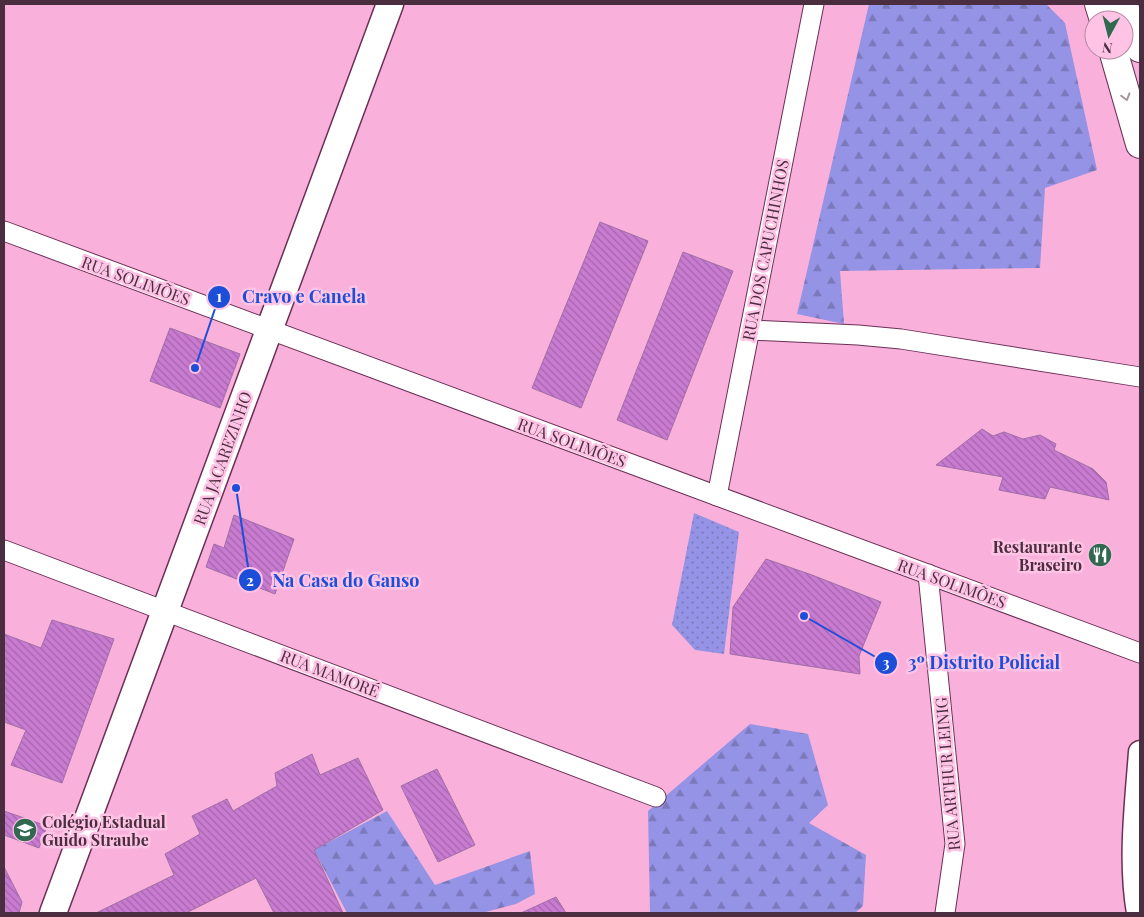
<svg xmlns="http://www.w3.org/2000/svg" width="1144" height="917" viewBox="0 0 1144 917" font-family="'Playfair Display',serif">
	<style>
		.forest { fill: url(#forest-firs) }
		.park { fill: url(#park-dots) }
		.building { fill: url(#building-back-hatch); stroke: #a06ea5 }
		.lines { fill: none; stroke-linecap: round; stroke-linejoin: round }
		.minor-casing { stroke: #6b2f55; stroke-width: 21 }
		.tertiary-casing { stroke: #6b2f55; stroke-width: 25 }
		.secondary-casing { stroke: #6b2f55; stroke-width: 29 }
		.primary-casing { stroke: #6b2f55; stroke-width: 30 }
		.minor { stroke: #fff; stroke-width: 19 }
		.tertiary { stroke: #fff; stroke-width: 22 }
		.secondary { stroke: #fff; stroke-width: 26 }
		.primary { stroke: #fff; stroke-width: 28 }
		.oneway { stroke: #a4969e }
		.labels { text-anchor: middle; dominant-baseline: central; stroke-width: 5; stroke-linejoin: round; paint-order: stroke }
		.street-label { font-size: 16px; fill: #4a2d3e; stroke: #fec3e5 }
		.poi-label { font-size: 16px; font-weight: bold; fill: #4a2d3e; stroke: #fec3e5; text-anchor: end }
		.leader { fill: none; stroke: #1d4ed8; stroke-width: 2 }
		.callout-dot { fill: #1d4ed8; stroke: #fec3e5; stroke-width: 2 }
		.mark-label { font-size: 15px; text-anchor: middle; font-weight: bold; fill: #fff }
		.callout-label { font-size: 18px; text-anchor: middle; font-weight: bold; fill: #1d4ed8; stroke: #fec3e5; stroke-width: 5; stroke-linejoin: round; paint-order: stroke }
	</style>
	<defs>
		<pattern id="forest-firs" width="22" height="20" patternUnits="userSpaceOnUse" patternTransform="scale(1.25)"><rect width="22" height="20" fill="#9493e5"/><path d="M5 1l3.5 6h-7zM16 11l3.5 6h-7z" fill="#7b78bb"/></pattern>
		<pattern id="park-dots" width="8" height="8" patternUnits="userSpaceOnUse" patternTransform="scale(1.25)"><rect width="8" height="8" fill="#9493e5"/><path d="M2 2h.1M6 6h.1" fill="none" stroke="#7b78bb" stroke-width="1.8" stroke-linecap="round"/></pattern>
		<pattern id="building-back-hatch" width="6" height="6" patternUnits="userSpaceOnUse" patternTransform="scale(1.25)"><rect width="6" height="6" fill="#c97bd1"/><path d="M-1 5l2 2M0 0l6 6M5-1l2 2" fill="none" stroke="#a565ab"/></pattern>
	</defs>
	<rect width="100%" height="100%" fill="#f9b1db"/>
	<g class="forest">
		<path d="M 869,4 L 1046,4 L 1065,23 L 1097,170 L 1045,188 L 1040,268 L 840,271 L 844,324 L 797,314 Z"/>
		<path d="M 750,724 L 808,734 L 828,805 L 809,823 L 866,855 L 863,906 L 855,913 L 650,913 L 648,811 Z"/>
		<path d="M 387,811 L 435,885 L 530,851 L 535,894 L 516,904 L 482,913 L 347,913 L 314,850 Z"/>
	</g>
	<path class="park" d="M 694,513 L 739,532 L 724,654 L 695,650 L 672,625 Z"/>
	<g class="building">
		<path d="M 600,222 L 648,241 L 581,408 L 532,388 Z"/>
		<path d="M 683,252 L 733,271 L 667,440 L 617,420 Z"/>
		<path d="M 170,328 L 240,354 L 220,408 L 150,381 Z"/>
		<path d="M 982,429 L 993,436 L 1004,432 L 1023,439 L 1040,435 L 1056,444 L 1054,450 L 1093,469 L 1106,482 L 1109,500 L 1050,487 L 1045,499 L 999,490 L 1003,477 L 936,465 Z"/>
		<path d="M 234,515 L 294,539 L 275,594 L 206,567 L 214,544 L 224,548 Z"/>
		<path d="M 766,559 L 812,575 L 881,602 L 859,656 L 860,674 L 730,654 L 733,607 Z"/>
		<path d="M 52,620 L 114,639 L 62,783 L 11,765 L 26,730 L 4,722 L 4,634 L 41,648 Z"/>
		<path d="M 312,754 L 320,775 L 358,758 L 383,810 L 314,850 L 343,913 L 274,913 L 256,878 L 186,913 L 96,913 L 174,875 L 165,854 L 200,834 L 192,816 L 227,799 L 233,811 L 277,786 L 275,773 Z"/>
		<path d="M 437,769 L 475,845 L 438,862 L 401,786 Z"/>
		<path d="M 4,811 L 47,826 L 39,848 L 4,835 Z"/>
		<path d="M 4,867 L 22,902 L 19,913 L 4,913 Z"/>
		<path d="M 556,897 L 566,913 L 521,913 Z"/>
	</g>
	<g class="lines">
		<g class="minor-casing">
			<g id="minor">
				<path d="M 4,231 L 1140,653"/>
				<path d="M 750,330 L 858,335 L 901,339 L 1140,377"/>
				<path d="M 717,496 L 814,4"/>
				<path d="M 4,550 L 656,797"/>
				<path d="M 928,574 L 955,844 L 945,913"/>
			</g>
		</g>
		<g class="tertiary-casing">
			<path id="tertiary" d="M 1138,913 C 1129,860 1136,806 1140,752"/>
		</g>
		<g class="secondary-casing">
			<path id="secondary" d="M 53,913 L 390,4"/>
		</g>
		<g class="primary-casing">
			<g id="primary">
				<path d="M 1099,4 L 1104,20"/>
				<path d="M 1123,4 L 1140,48"/>
				<path d="M 1113,50 L 1140,144"/>
			</g>
		</g>
		<use href="#minor" class="minor"/>
		<use href="#tertiary" class="tertiary"/>
		<use href="#secondary" class="secondary"/>
		<use href="#primary" class="primary"/>
	</g>
	<defs><path id="oneway-chevron" d="M-2-3.5L2.5 0L-2 3.5" fill="none" stroke-width="1.6" stroke-linecap="round" stroke-linejoin="round" transform="scale(1.25)"/></defs>
	<use class="oneway" href="#oneway-chevron" transform="translate(1126 97) rotate(74)"/>
	<defs>
		<g id="restaurant-disc" transform="scale(1.25)"><circle r="9.5" fill="#306850" stroke="#fec3e5"/><path d="M-5-6h1v4h1v-4h1v4h1v-4h1v5L-1.5 .5V6h-2V.5L-5-1ZM5-6V6H3V1.5H1.5Q1.5-4 5-6Z" fill="#fff"/></g>
		<g id="university-disc" transform="scale(1.25)"><circle r="9.5" fill="#306850" stroke="#fec3e5"/><path d="M0-5L7-2L0 1L-7-2ZM-4 1L0 2.5L4 1V4Q0 6-4 4Z" fill="#fff"/></g>
	</defs>
	<g fill-rule="evenodd">
		<use href="#restaurant-disc" x="1100" y="555"/>
		<use href="#university-disc" x="25" y="830"/>
	</g>
	<g class="labels">
		<g class="street-label">
			<text transform="translate(765 250) rotate(-79)">RUA DOS CAPUCHINHOS</text>
			<text transform="translate(136 280) rotate(20)">RUA SOLIMÕES</text>
			<text transform="translate(572 442) rotate(20)">RUA SOLIMÕES</text>
			<text transform="translate(222 458) rotate(-70)">RUA JACAREZINHO</text>
			<text transform="translate(952 583) rotate(20)">RUA SOLIMÕES</text>
			<text transform="translate(330 673) rotate(21)">RUA MAMORÉ</text>
			<text transform="translate(947 774) rotate(-95)">RUA ARTHUR LEINIG</text>
		</g>
		<g class="poi-label">
			<text x="1082" y="546">Restaurante<tspan x="1082" dy="18">Braseiro</tspan></text>
			<text x="42" y="821" text-anchor="start">Colégio Estadual<tspan x="42" dy="18">Guido Straube</tspan></text>
		</g>
	</g>
	<path class="leader" d="M195 368L219 297M236 488L250 580M804 616L886 663"/>
	<g class="callout-dot">
		<circle cx="195" cy="368" r="5"/>
		<circle cx="236" cy="488" r="5"/>
		<circle cx="804" cy="616" r="5"/>
		<circle cx="219" cy="297" r="12"/>
		<circle cx="250" cy="580" r="12"/>
		<circle cx="886" cy="663" r="12"/>
	</g>
	<g class="mark-label">
		<text x="219" y="302">1</text>
		<text x="250" y="586">2</text>
		<text x="886" y="668">3</text>
	</g>
	<g class="callout-label">
		<text x="304" y="303">Cravo e Canela</text>
		<text x="346" y="587">Na Casa do Ganso</text>
		<text x="984" y="669">3º Distrito Policial</text>
	</g>
	<rect width="1144" height="917" fill="none" stroke="#4a2d3e" stroke-width="10"/>
	<g transform="translate(1109 35) rotate(187)"><circle r="24" fill="#fec3e5" stroke="#b687a2"/>
	<path d="M0-4L9 19L0 12L-9 19Z" fill="#306850"/>
	<text y="-8" font-size="14" font-weight="bold" text-anchor="middle" fill="#4a2d3e">N</text>
	</g>
</svg>
